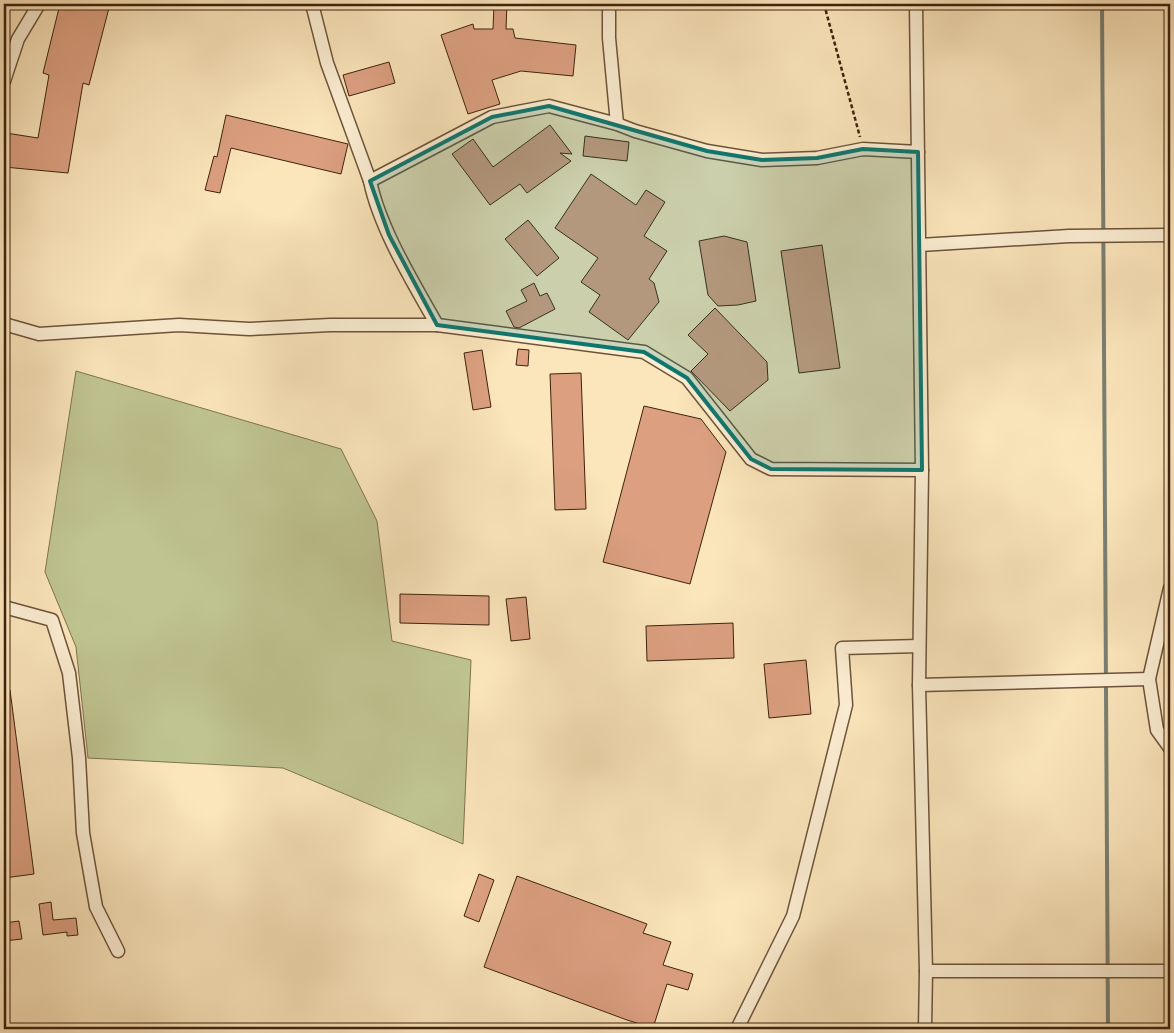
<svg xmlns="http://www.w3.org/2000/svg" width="1174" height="1033" viewBox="0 0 1174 1033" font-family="Alegreya,serif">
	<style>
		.green { fill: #bfc490; stroke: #7e734f }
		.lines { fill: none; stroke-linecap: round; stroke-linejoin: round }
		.stream { stroke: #798073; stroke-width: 4 }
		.building { fill: #dca081; stroke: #3e220e }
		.minor-casing { stroke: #6d5339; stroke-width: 15 }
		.path { stroke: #3e220e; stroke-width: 2.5; stroke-dasharray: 4 2.5; stroke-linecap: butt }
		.minor { stroke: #fceed3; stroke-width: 12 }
		.marked { fill: #0f766e; fill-opacity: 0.2; stroke: #0f766e; stroke-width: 4; stroke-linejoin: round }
	</style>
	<rect width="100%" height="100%" fill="#fbe5bb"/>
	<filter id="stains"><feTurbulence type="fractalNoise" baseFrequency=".004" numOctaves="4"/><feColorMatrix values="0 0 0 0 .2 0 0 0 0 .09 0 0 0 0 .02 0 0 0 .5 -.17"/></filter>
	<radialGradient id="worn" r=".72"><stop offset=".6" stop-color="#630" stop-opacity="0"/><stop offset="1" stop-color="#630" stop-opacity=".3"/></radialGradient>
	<path class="green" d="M 76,371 L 341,449 L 377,521 L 392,641 L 471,660 L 463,844 L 283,768 L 88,758 L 76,647 L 45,572 Z"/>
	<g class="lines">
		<path class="stream" d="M 1102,4 L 1108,1029"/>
	</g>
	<g class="building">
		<path d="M 60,4 L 110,4 L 89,85 L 83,83 L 68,173 L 4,167 L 6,133 L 38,138 L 49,75 L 43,73 Z"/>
		<path d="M 494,4 L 507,4 L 506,29 L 513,29 L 515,38 L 576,45 L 573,76 L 521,71 L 492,80 L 500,104 L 468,114 L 441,35 L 473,24 L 474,29 L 493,29 Z"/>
		<path d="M 389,62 L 395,83 L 349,96 L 343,75 Z"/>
		<path d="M 226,115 L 348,144 L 341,174 L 231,148 L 220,193 L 205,190 L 214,156 L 217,157 Z"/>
		<path d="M 550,125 L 572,154 L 560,153 L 571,161 L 527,193 L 520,184 L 490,205 L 452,154 L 473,139 L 493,167 Z"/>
		<path d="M 585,136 L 629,142 L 627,161 L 583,156 Z"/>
		<path d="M 591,174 L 636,205 L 646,190 L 665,202 L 644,236 L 667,251 L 649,279 L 654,283 L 659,302 L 628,340 L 589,312 L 600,295 L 581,282 L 598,258 L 555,228 Z"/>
		<path d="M 528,220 L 559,258 L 537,276 L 505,239 Z"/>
		<path d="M 724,236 L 747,242 L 756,301 L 738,305 L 718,306 L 708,295 L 699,241 Z"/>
		<path d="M 822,245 L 840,368 L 799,373 L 781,251 Z"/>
		<path d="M 534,283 L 540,296 L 547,293 L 555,309 L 519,328 L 514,327 L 506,311 L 527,301 L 521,290 Z"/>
		<path d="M 715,308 L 767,362 L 768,380 L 730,411 L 691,371 L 708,354 L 688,335 Z"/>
		<path d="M 518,349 L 529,350 L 528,366 L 516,365 Z"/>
		<path d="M 482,350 L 491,407 L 473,410 L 464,353 Z"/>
		<path d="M 581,373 L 586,509 L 555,510 L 550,374 Z"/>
		<path d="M 644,406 L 701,419 L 726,452 L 690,584 L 603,562 Z"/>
		<path d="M 400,594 L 489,596 L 489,625 L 400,623 Z"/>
		<path d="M 526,597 L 530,639 L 511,641 L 506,599 Z"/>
		<path d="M 733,623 L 734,658 L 647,661 L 646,626 Z"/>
		<path d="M 806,660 L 811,714 L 769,718 L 764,664 Z"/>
		<path d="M 4,690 L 10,690 L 34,874 L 4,878 Z"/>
		<path d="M 479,874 L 494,880 L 479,922 L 464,916 Z"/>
		<path d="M 517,876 L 647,924 L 643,933 L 671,942 L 663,965 L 693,974 L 688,990 L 667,984 L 653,1028 L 627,1020 L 484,967 Z"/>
		<path d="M 51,902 L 53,920 L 76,918 L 78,935 L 67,936 L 67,932 L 43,935 L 39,904 Z"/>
		<path d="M 19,921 L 22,939 L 4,941 L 4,923 Z"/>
	</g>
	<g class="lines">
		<g class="minor-casing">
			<g id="minor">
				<path d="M 312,4 L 327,63 L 370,181 C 380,229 413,282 437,325"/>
				<path d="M 609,4 L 609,38 L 617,124"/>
				<path d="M 916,4 L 922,470 L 919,685 L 926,971 L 925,1029"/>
				<path d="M 4,81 L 18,39 L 39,4"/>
				<path d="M 370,181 L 492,117 L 549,106 L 617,124 L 635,131 L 707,151 L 762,160 L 817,158 L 863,149 L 918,152"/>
				<path d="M 920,245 L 1069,236 L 1170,235"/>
				<path d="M 4,324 L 39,334 L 179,325 L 249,329 L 330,325 L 437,325 L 644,352 L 687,378 L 751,459 L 771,469 L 922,470"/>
				<path d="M 1170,588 L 1149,679 L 1157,730 L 1170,748"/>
				<path d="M 4,607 L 52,620 L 69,673 L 79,758 L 83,833 L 96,907 L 118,951"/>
				<path d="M 919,685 L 1149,679"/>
				<path d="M 926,971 L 1170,971"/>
				<path d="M 737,1029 L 793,916 L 846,705 L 842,648 L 919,646"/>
			</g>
		</g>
		<path class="path" d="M 824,4 L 860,137"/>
		<use href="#minor" class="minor"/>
	</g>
	<path class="marked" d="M 549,106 L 707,151 L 762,160 L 817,158 L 863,149 L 918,152 L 922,470 L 771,469 L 751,459 L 687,378 L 644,352 L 437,325 L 389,235 L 370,181 L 492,117 Z"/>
	<rect width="1174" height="1033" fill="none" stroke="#fbe5bb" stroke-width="20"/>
	<rect x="5" y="5" width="1164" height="1023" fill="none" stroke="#3e220e" stroke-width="2.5"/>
	<rect x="10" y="10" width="1154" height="1013" fill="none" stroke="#3e220e"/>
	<rect width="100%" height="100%" filter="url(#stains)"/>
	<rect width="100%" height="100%" fill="url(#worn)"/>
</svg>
